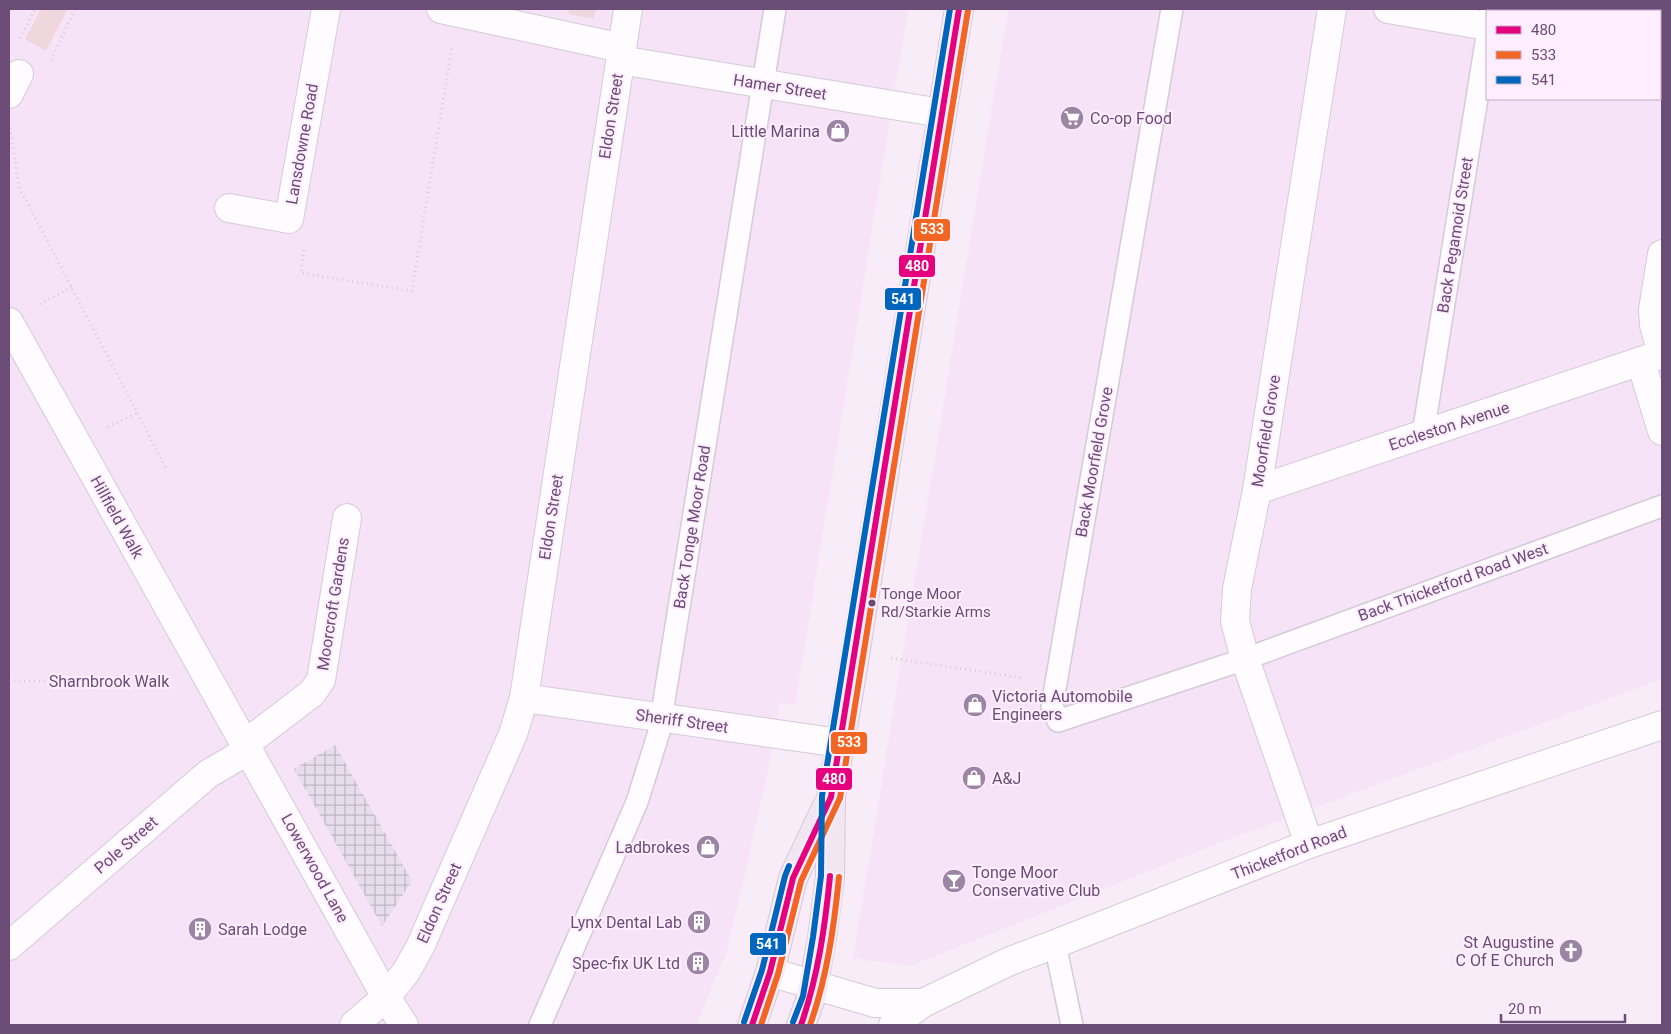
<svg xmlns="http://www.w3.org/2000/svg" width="1671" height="1034" viewBox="0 0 1671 1034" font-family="Roboto,sans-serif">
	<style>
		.residential { fill: #f7e3f8; fill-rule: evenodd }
		.industrial { fill: url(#industrial-grid) }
		.grass { fill: #f0d7dd }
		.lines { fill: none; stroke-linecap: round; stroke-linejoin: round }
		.lane-casing { stroke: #d5cad8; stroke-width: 24 }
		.street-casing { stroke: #d5cad8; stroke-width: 30 }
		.secondary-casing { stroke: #d6cad8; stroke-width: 30 }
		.primary-casing { stroke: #d6cad9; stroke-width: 30 }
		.path { stroke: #d6ccd9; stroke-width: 3; stroke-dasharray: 1 4; stroke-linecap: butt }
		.lane { stroke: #fefcfe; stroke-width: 21 }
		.street { stroke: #fefcfe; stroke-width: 28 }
		.secondary { stroke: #fefcfe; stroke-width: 28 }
		.primary { stroke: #f2e6f2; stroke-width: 28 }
		.bus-1-casing { stroke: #fef; stroke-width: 10 }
		.bus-2-casing { stroke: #fef; stroke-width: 10 }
		.bus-3-casing { stroke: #fef; stroke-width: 10 }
		.bus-1 { stroke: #e5007d; stroke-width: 6 }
		.bus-2 { stroke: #f26522; stroke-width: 6 }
		.bus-3 { stroke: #0065bd; stroke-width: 6 }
		.bus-dot { fill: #6b4c77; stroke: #fef; stroke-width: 2 }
		.labels { text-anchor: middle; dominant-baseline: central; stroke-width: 4; stroke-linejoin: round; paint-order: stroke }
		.bus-label { font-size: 15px; fill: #6b4c77; stroke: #fef; text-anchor: start }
		.street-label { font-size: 16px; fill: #6b4c77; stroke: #fef }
		.poi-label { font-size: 16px; fill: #6b4c77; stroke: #fef; text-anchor: start }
		.line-badge { stroke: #fef; stroke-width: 2 }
		.badge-label { font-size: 14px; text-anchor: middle; font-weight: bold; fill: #fff }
	</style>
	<defs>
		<pattern id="industrial-grid" width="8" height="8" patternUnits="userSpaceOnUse" patternTransform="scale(1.25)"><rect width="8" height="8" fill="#e8ddeb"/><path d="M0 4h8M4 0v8" fill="none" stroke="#c0b5c3"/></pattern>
	</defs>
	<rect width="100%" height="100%" fill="#f7ecf7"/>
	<g class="residential">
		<path d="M 9,9 L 41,9 L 25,38 L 46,51 L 69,9 L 908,9 L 795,705 L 780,703 L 768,771 L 727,951 L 696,1025 L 9,1025 Z"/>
		<path d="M 1008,9 L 1662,9 L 1662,679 L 1227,840 L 910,966 L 853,958 ZM 1487,11 L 1660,11 L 1660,99 L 1487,99 Z"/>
	</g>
	<path class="industrial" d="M 335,745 L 412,881 L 382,926 L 294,769 Z"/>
	<g class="grass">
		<path d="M 41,9 L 68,9 L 46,51 L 25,39 Z"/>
		<path d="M 568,9 L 596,9 L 594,19 L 569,14 Z"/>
	</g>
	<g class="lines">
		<g class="lane-casing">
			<g id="lane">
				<path d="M 1172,9 L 1052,706 L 1058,721 L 1245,659 L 1662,506"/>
				<path d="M 1491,11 L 1492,9"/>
				<path d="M 1423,434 L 1487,36"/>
				<path d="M 1055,944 L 1072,1025"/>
				<path d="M 540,1025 L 637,802 L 659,732 L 775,9"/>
			</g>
		</g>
		<g class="street-casing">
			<g id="street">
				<path d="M 441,9 L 622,48"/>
				<path d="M 1388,9 L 1487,26"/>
				<path d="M 620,60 L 941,113"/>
				<path d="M 9,94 L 19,74"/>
				<path d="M 229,208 L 289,219 L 326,9"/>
				<path d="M 9,322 L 386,997 L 404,1025"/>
				<path d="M 1662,354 L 1654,325 L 1653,310 L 1662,254"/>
				<path d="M 1641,362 L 1662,431"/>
				<path d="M 1257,490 L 1662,354"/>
				<path d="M 524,698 L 840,743"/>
				<path d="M 245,744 L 312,693 L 321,680 L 347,518"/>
				<path d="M 1309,844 L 1245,659 L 1235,621 L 1237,589 L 1257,490 L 1332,9"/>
				<path d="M 9,946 L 208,774 L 249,750"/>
				<path d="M 354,1025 L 386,997 L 406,972 L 420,947 L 513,734 L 524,698 L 628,9"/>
			</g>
		</g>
		<g class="secondary-casing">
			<g id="secondary">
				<path d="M 770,972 L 875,1003 L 923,1003"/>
				<path d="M 893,1025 L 923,1003 L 1010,961 L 1055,944 L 1309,844 L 1662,725"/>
			</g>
		</g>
		<g class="primary-casing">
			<g id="primary">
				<path d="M 752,1025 L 770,972 L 793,878 L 827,806"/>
				<path d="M 801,1025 L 811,998 L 822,938 L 830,877 L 831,797 L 851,680 L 959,9"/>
			</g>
		</g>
		<g class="path">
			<path d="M 20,38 L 35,9"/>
			<path d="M 51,60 L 75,9"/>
			<path d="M 10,128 L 19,187 L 166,468"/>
			<path d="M 304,250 L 301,273 L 412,291 L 452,46"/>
			<path d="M 40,304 L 72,287"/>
			<path d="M 108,427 L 137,413"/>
			<path d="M 891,658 L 1023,678"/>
			<path d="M 9,681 L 169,681"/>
		</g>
		<use href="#lane" class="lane"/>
		<use href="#street" class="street"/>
		<use href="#secondary" class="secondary"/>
		<use href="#primary" class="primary"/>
		<g class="bus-1-casing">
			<g id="bus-1">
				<path d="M 752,1025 L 770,972 L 793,878 L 831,797 L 959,9"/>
				<path d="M 801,1025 C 818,976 825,927 830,876"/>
			</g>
		</g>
		<g class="bus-2-casing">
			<g id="bus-2">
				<path d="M 761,1025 L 778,974 L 801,881 L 840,798 L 968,10"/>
				<path d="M 810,1025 C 827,977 834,927 839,877"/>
			</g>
		</g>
		<g class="bus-3-casing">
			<g id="bus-3">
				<path d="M 744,1022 L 762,970 L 785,876 L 789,866"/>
				<path d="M 793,1022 L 803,996 L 813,937 L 821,876 L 822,796 L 950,9"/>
			</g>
		</g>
		<use href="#bus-1" class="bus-1"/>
		<use href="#bus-2" class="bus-2"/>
		<use href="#bus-3" class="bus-3"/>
	</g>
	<defs>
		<g id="supermarket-disc" transform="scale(1.25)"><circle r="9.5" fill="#9c84a4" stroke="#fef"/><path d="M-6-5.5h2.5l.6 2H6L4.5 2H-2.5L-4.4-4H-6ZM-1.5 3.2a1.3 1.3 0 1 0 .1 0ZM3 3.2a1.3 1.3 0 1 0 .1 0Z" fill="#fff"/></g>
		<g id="shop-disc" transform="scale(1.25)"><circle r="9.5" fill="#9c84a4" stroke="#fef"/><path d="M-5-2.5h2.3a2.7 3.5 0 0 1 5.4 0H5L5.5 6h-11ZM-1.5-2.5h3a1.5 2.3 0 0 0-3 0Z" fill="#fff"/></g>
		<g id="bar-disc" transform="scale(1.25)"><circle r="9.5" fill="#9c84a4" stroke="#fef"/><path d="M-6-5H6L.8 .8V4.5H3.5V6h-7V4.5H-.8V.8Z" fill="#fff"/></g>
		<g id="building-disc" transform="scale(1.25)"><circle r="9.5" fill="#9c84a4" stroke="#fef"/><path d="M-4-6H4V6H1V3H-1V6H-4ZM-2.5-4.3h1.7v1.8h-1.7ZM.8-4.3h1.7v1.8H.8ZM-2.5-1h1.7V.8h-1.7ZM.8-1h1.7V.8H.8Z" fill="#fff"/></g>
		<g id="church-disc" transform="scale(1.25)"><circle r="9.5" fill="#9c84a4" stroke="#fef"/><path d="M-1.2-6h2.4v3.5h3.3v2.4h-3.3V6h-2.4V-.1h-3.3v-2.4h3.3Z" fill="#fff"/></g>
	</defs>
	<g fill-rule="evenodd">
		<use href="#supermarket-disc" x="1072" y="118"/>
		<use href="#shop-disc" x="838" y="131"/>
		<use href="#shop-disc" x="975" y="705"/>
		<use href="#shop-disc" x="974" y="778"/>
		<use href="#shop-disc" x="708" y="847"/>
		<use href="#bar-disc" x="954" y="881"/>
		<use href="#building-disc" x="699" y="922"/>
		<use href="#building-disc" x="200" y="929"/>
		<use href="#church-disc" x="1571" y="951"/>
		<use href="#building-disc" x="698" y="963"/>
	</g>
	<circle class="bus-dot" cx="872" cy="603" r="4.5"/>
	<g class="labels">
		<g class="bus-label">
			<text x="881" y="594">Tonge Moor<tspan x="881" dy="18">Rd/Starkie Arms</tspan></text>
		</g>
		<g class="street-label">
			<text transform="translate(780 87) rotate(9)">Hamer Street</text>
			<text transform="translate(611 116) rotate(-81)">Eldon Street</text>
			<text transform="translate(302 144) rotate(-80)">Lansdowne Road</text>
			<text transform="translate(1455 235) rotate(-81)">Back Pegamoid Street</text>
			<text transform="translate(1449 426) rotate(-18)">Eccleston Avenue</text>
			<text transform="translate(1266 431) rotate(-81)">Moorfield Grove</text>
			<text transform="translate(1094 462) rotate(-80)">Back Moorfield Grove</text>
			<text transform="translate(117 517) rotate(61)">Hillfield Walk</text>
			<text transform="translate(551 517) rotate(-81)">Eldon Street</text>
			<text transform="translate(692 527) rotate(-81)">Back Tonge Moor Road</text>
			<text transform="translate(1453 582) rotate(-20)">Back Thicketford Road West</text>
			<text transform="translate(333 604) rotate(-81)">Moorcroft Gardens</text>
			<text x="109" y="681">Sharnbrook Walk</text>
			<text transform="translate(682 721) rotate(8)">Sheriff Street</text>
			<text transform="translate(126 845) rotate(-41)">Pole Street</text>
			<text transform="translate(1289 853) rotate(-21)">Thicketford Road</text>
			<text transform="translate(315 868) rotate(61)">Lowerwood Lane</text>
			<text transform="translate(439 903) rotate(-66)">Eldon Street</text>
		</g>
		<g class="poi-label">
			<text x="1090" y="118">Co-op Food</text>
			<text x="820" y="131" text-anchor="end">Little Marina</text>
			<text x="992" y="696">Victoria Automobile<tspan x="992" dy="18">Engineers</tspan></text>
			<text x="992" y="778">A&amp;J</text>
			<text x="690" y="847" text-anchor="end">Ladbrokes</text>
			<text x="972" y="872">Tonge Moor<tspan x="972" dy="18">Conservative Club</tspan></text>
			<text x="682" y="922" text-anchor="end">Lynx Dental Lab</text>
			<text x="218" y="929">Sarah Lodge</text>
			<text x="1554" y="942" text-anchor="end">St Augustine<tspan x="1554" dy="18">C Of E Church</tspan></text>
			<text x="680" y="963" text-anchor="end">Spec-fix UK Ltd</text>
		</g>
	</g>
	<g class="line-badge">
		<rect x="913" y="218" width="38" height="24" rx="5" fill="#f26522"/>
		<rect x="898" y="254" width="38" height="24" rx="5" fill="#e5007d"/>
		<rect x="884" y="287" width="38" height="24" rx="5" fill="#0065bd"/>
		<rect x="830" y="731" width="38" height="24" rx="5" fill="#f26522"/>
		<rect x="815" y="767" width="38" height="24" rx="5" fill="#e5007d"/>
		<rect x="749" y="932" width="38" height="24" rx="5" fill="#0065bd"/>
	</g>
	<g class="badge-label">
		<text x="932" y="234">533</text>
		<text x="917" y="271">480</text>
		<text x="903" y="304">541</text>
		<text x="849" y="747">533</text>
		<text x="834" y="784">480</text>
		<text x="768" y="949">541</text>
	</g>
	<rect width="1671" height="1034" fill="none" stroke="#6b4c77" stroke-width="20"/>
	<rect x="1486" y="10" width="175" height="90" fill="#ffeeff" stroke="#c4adc9"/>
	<rect x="1496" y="26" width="25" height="8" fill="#e5007d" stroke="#c4adc9"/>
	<text x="1531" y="35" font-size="15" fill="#6b4c77">480</text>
	<rect x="1496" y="51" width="25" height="8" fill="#f26522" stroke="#c4adc9"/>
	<text x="1531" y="60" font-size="15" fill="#6b4c77">533</text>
	<rect x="1496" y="76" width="25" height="8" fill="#0065bd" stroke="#c4adc9"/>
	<text x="1531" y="85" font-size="15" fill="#6b4c77">541</text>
	<path d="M1501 1014v8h124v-8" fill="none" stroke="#6b4c77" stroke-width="2.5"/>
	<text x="1508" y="1014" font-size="15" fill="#6b4c77" stroke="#ffeeff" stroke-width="4" paint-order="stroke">20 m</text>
</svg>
